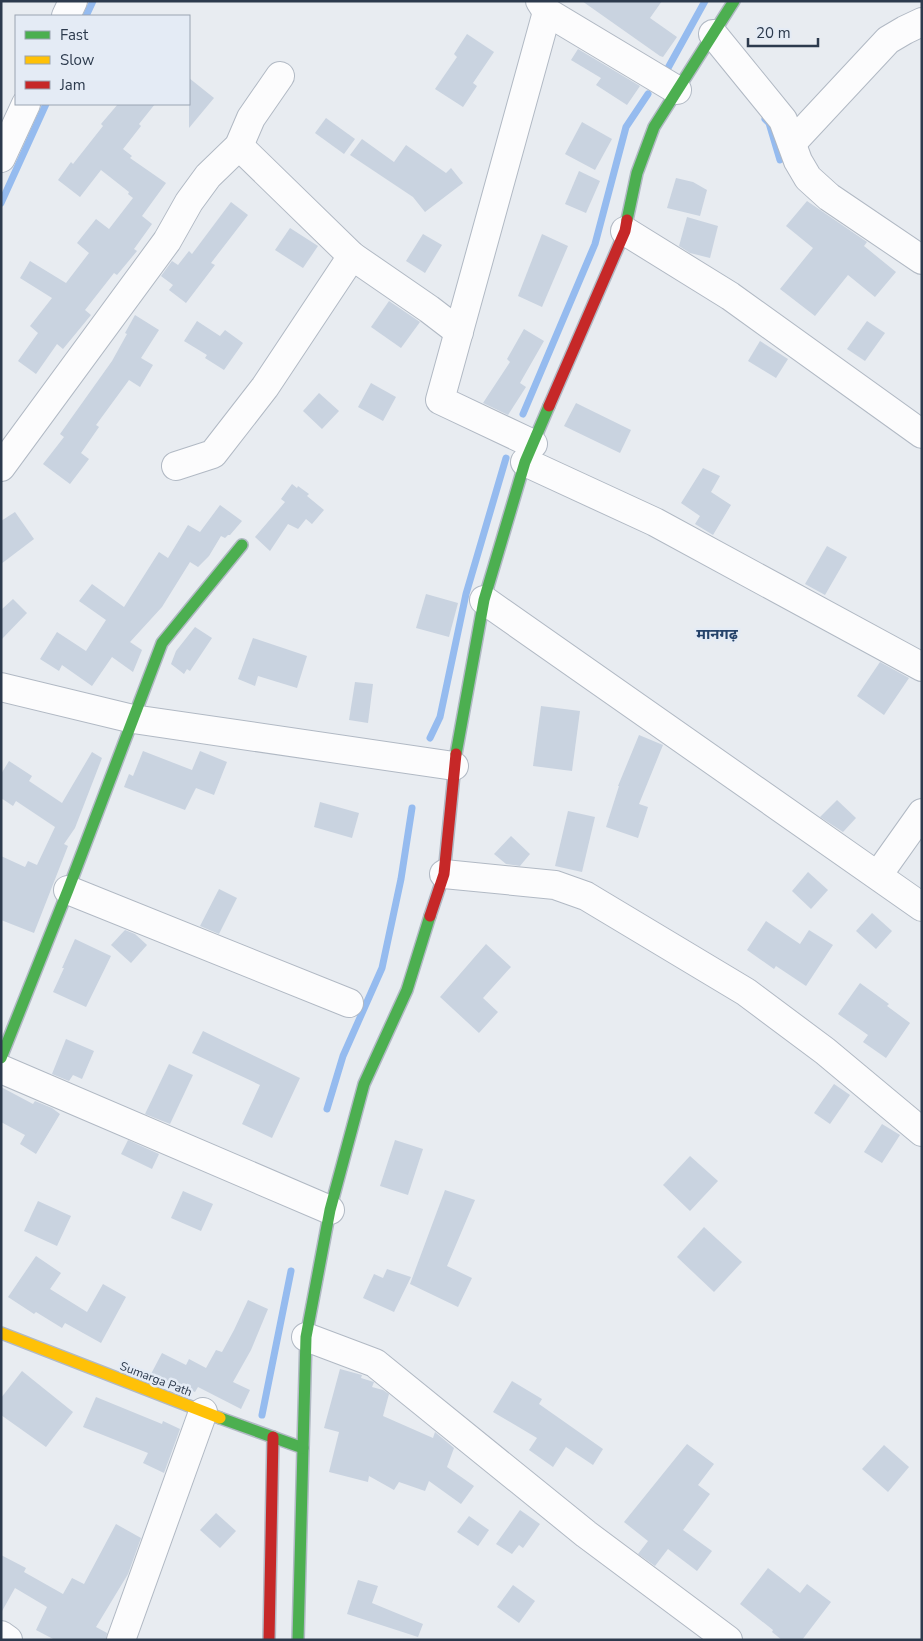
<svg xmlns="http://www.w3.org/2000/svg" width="923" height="1641" viewBox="0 0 923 1641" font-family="'Nunito Sans','Noto Sans Devanagari',sans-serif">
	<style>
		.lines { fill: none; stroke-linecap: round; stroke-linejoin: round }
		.stream { stroke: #95bbef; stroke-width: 7 }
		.building { fill: #c9d3e0 }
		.street-casing { stroke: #b1b9c4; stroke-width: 30 }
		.fast-casing { stroke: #b1b9c4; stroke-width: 14 }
		.slow-casing { stroke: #b1b9c4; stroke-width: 14 }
		.jam-casing { stroke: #b1b9c4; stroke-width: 14 }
		.street { stroke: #fcfcfd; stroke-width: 28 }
		.fast { stroke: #4caf50; stroke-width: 11 }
		.slow { stroke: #ffc107; stroke-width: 11 }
		.jam { stroke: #c62828; stroke-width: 11 }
		.labels { text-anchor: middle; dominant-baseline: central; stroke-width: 5; stroke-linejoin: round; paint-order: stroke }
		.street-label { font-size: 12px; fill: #2c3a4d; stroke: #e4ebf5 }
		.quarter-label { font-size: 15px; font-weight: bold; fill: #25436b; stroke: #e4ebf5 }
	</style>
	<rect width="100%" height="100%" fill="#e8ecf1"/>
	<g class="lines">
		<g class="stream">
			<path d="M 86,16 L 93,1"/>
			<path d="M 668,68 L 705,1"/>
			<path d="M 765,119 L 769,123 L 780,160"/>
			<path d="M 1,203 L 46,104"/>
			<path d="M 523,414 L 595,244 L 626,127 L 648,94"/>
			<path d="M 430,738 L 440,717 L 466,594 L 506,458"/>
			<path d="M 327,1109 L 343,1056 L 382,968 L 401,879 L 412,808"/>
			<path d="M 262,1415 L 291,1271"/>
		</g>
	</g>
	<g class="building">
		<path d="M 582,1 L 662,1 L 650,18 L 677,37 L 663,57 L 660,56 Z"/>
		<path d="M 467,34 L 494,52 L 473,83 L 477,86 L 463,107 L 435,89 L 457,57 L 454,54 Z"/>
		<path d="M 578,49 L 640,86 L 627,105 L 596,85 L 601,78 L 571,60 Z"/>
		<path d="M 189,78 L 214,98 L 189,128 Z"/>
		<path d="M 118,104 L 155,104 L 139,124 L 141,126 L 123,149 L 132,156 L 130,158 L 166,183 L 142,216 L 152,224 L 134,249 L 137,251 L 117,275 L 114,273 L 85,310 L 91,315 L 63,349 L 57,344 L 36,374 L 18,361 L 38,333 L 30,326 L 52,298 L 20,278 L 30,261 L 66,283 L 89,253 L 77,243 L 96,219 L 109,229 L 133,198 L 128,194 L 129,192 L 101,170 L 80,197 L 58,180 L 71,162 L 73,164 L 103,126 L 101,124 Z"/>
		<path d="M 326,118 L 355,139 L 344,154 L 315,133 Z"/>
		<path d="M 582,122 L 612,139 L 595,170 L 565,154 Z"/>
		<path d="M 362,139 L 394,162 L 406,145 L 446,173 L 451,168 L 463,183 L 425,212 L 413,197 L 350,155 Z"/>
		<path d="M 579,171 L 600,181 L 586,213 L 565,204 Z"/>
		<path d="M 676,178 L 693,182 L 707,190 L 700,216 L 667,208 Z"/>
		<path d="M 807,201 L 867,242 L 864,246 L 896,272 L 875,297 L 848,275 L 815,316 L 780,289 L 813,248 L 786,226 Z"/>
		<path d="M 231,202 L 248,215 L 211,263 L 215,265 L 186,303 L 169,290 L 173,285 L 161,276 L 172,261 L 178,265 L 189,251 L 192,254 Z"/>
		<path d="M 687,217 L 718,226 L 710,258 L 690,253 L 679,246 Z"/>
		<path d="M 290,228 L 318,246 L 303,268 L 275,250 Z"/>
		<path d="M 423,234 L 442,245 L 425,273 L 406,261 Z"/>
		<path d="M 542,234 L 568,246 L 542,307 L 518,296 Z"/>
		<path d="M 389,301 L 420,322 L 401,348 L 371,327 Z"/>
		<path d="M 135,315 L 159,330 L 141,358 L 153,365 L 140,387 L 129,380 L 96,425 L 99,427 L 81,453 L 89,459 L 70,484 L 43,464 L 64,437 L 60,434 L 112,361 L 127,334 L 125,333 Z"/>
		<path d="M 197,321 L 220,336 L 225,330 L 243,343 L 224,370 L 205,358 L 207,355 L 184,341 Z"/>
		<path d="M 867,321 L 885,333 L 865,361 L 847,349 Z"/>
		<path d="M 524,329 L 544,341 L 520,383 L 526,387 L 508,415 L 483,403 L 510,362 L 507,359 Z"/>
		<path d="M 760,341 L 788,359 L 776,378 L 748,361 Z"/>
		<path d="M 371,383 L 396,397 L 383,421 L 358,407 Z"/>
		<path d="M 319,393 L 339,411 L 322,429 L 303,411 Z"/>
		<path d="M 576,403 L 631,430 L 620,453 L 564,426 Z"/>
		<path d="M 703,468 L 720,476 L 711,492 L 731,505 L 713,535 L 695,524 L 700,516 L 681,503 Z"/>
		<path d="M 292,484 L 297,488 L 298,486 L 309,494 L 307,496 L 324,510 L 312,524 L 306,519 L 298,529 L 288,524 L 270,551 L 255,537 L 285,502 L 281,499 Z"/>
		<path d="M 220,505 L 242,521 L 230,535 L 228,535 L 225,538 L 221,536 L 209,556 L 198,567 L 190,562 L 162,607 L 130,642 L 142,650 L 133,672 L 112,657 L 92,686 L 62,665 L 59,671 L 40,659 L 57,632 L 86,651 L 106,620 L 79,601 L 92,584 L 124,607 L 159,552 L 168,558 L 188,525 L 200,532 Z"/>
		<path d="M 15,512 L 34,539 L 1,564 L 1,521 Z"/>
		<path d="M 827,546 L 847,557 L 825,595 L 805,584 Z"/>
		<path d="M 426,594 L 458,603 L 449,637 L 416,628 Z"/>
		<path d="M 13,599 L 27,613 L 1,640 L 1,610 Z"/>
		<path d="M 195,627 L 212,638 L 190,671 L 187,669 L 184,674 L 171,664 L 176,651 Z"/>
		<path d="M 253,638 L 307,656 L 297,688 L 258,676 L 255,686 L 238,679 Z"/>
		<path d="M 880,662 L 909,678 L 884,715 L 857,696 Z"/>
		<path d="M 355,682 L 373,684 L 368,723 L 349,720 Z"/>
		<path d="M 541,706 L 580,711 L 572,771 L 533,766 Z"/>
		<path d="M 639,735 L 663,745 L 639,804 L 648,807 L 638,838 L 606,827 L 619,786 L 618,786 Z"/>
		<path d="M 143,751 L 192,770 L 200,751 L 227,762 L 214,795 L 196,788 L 185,810 L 124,787 L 129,774 L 133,776 Z"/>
		<path d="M 92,752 L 102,758 L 75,828 L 64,844 L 68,846 L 34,933 L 1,920 L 1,856 L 25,867 L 28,861 L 37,865 L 55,827 L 16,801 L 13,806 L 1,798 L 1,774 L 9,761 L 32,776 L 29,781 L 62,803 Z"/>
		<path d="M 837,800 L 856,818 L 843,832 L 820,817 Z"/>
		<path d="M 320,802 L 359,813 L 352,838 L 314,827 Z"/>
		<path d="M 568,811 L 595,817 L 582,872 L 555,866 Z"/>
		<path d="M 511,836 L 530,854 L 520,866 L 506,864 L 494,854 Z"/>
		<path d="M 808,872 L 828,890 L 811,909 L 792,891 Z"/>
		<path d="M 219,889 L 237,898 L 219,934 L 200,926 Z"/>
		<path d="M 872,913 L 892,931 L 876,949 L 856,931 Z"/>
		<path d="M 766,921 L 800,944 L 809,930 L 833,945 L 806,986 L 776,966 L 774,969 L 747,950 Z"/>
		<path d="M 125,930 L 135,934 L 147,945 L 131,963 L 111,945 Z"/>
		<path d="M 75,939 L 111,956 L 86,1007 L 53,992 L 64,968 L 62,968 Z"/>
		<path d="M 486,944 L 511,967 L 483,998 L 498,1012 L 479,1033 L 440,997 Z"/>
		<path d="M 860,983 L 889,1004 L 887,1006 L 910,1023 L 886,1058 L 863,1042 L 868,1035 L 838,1014 Z"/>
		<path d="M 203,1031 L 300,1078 L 272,1138 L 242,1124 L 260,1085 L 192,1053 Z"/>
		<path d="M 66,1039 L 94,1051 L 82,1079 L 73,1075 L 69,1081 L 52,1074 Z"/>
		<path d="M 169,1064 L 193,1075 L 170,1124 L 145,1114 Z"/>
		<path d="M 834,1084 L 850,1095 L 830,1124 L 814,1113 Z"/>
		<path d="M 1,1087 L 33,1104 L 35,1101 L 52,1108 L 60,1114 L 36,1154 L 20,1144 L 25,1135 L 1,1122 Z"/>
		<path d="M 882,1124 L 900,1135 L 882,1163 L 864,1152 Z"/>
		<path d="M 128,1140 L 159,1154 L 152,1169 L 121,1154 Z"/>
		<path d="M 395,1140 L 423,1149 L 408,1195 L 380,1186 Z"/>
		<path d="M 690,1156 L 718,1181 L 690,1211 L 663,1185 Z"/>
		<path d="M 445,1190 L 475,1200 L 447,1266 L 472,1278 L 458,1307 L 410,1284 Z"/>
		<path d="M 183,1191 L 213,1204 L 201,1231 L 171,1218 Z"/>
		<path d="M 38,1201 L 71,1216 L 57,1246 L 24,1231 Z"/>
		<path d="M 704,1227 L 742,1262 L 714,1292 L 677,1257 Z"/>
		<path d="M 36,1256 L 61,1273 L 50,1289 L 87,1312 L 103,1284 L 126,1297 L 101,1343 L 65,1323 L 62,1328 L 36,1312 L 34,1314 L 8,1297 Z"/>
		<path d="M 387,1269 L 411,1277 L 394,1312 L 363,1298 L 374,1274 L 383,1278 Z"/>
		<path d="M 248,1300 L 268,1309 L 251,1350 L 233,1382 L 250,1390 L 241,1409 L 198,1387 L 195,1392 L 151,1374 L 162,1353 L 186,1365 L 189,1359 L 206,1368 L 216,1350 L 222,1352 L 234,1330 Z"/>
		<path d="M 340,1369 L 362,1375 L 361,1378 L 374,1382 L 372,1387 L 383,1390 L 389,1394 L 383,1416 L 433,1438 L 435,1432 L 454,1448 L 447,1467 L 474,1486 L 461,1504 L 429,1481 L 425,1491 L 399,1482 L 394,1490 L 369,1476 L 368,1482 L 329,1472 L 339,1432 L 324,1428 Z"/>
		<path d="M 22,1371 L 73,1412 L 46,1447 L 1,1415 L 1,1398 Z"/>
		<path d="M 512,1381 L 542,1399 L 539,1404 L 603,1449 L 593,1465 L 566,1447 L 553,1467 L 529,1450 L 537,1438 L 493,1412 Z"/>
		<path d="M 96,1397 L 162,1424 L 163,1421 L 180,1429 L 164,1473 L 143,1463 L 148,1453 L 83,1427 Z"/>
		<path d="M 687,1444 L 714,1464 L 698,1485 L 710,1494 L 683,1530 L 712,1551 L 697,1571 L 668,1549 L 655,1566 L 638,1554 L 648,1541 L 624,1522 Z"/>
		<path d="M 884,1445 L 909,1467 L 888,1492 L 862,1469 Z"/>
		<path d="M 520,1510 L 540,1524 L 523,1548 L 519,1545 L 512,1554 L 496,1544 Z"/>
		<path d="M 216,1513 L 236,1531 L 220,1548 L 200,1530 Z"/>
		<path d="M 469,1516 L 489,1530 L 478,1546 L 457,1532 Z"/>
		<path d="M 116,1524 L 141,1538 L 128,1574 L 96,1627 L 107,1633 L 106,1640 L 55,1640 L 36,1630 L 47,1607 L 15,1588 L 1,1613 L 1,1555 L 26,1568 L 24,1572 L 63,1594 L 72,1578 L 84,1584 Z"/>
		<path d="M 768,1568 L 800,1593 L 807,1584 L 831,1602 L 802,1640 L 782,1640 L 772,1632 L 773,1630 L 740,1604 Z"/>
		<path d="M 358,1580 L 378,1586 L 372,1603 L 423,1624 L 418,1637 L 347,1614 Z"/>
		<path d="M 513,1585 L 535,1601 L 519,1623 L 497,1607 Z"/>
	</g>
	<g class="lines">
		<g class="street-casing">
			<g id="street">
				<path d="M 540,1 L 547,12 L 677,90"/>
				<path d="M 66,16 L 73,1"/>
				<path d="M 713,34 L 783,120 L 798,161 L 808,178 L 829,197 L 922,260"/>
				<path d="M 792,143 L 888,40 L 905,30 L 922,22"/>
				<path d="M 239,146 L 352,256 L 429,309 L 459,332"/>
				<path d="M 1,158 L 26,104"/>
				<path d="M 625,231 L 730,296 L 922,434"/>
				<path d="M 533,444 L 440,400 L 547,12"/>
				<path d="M 525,462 L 655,522 L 922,667"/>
				<path d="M 176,466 L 213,454 L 265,387 L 352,256"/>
				<path d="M 1,467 L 167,241 L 189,202 L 208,176 L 239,146 L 251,118 L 280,76"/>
				<path d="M 484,600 L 922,907"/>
				<path d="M 1,687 L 133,719 L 454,766"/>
				<path d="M 444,874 L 555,885 L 586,896 L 746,992 L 825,1051 L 922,1132"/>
				<path d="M 878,875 L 922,813"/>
				<path d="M 68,890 L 349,1003"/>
				<path d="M 1,1069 L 330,1210"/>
				<path d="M 306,1337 L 375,1363 L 586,1534 L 728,1640"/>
				<path d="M 1,1635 L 8,1640"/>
				<path d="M 121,1640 L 203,1412"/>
			</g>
		</g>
		<g class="fast-casing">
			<g id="fast">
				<path d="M 627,220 L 637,173 L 654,127 L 734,1"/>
				<path d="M 456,754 L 484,600 L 525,462 L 549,406"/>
				<path d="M 1,1058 L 68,890 L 162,643 L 242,545"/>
				<path d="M 220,1418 L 303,1448 L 298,1640"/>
				<path d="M 303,1448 L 306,1337 L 330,1210 L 364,1084 L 407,990 L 430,916"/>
			</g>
		</g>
		<g class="slow-casing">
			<path id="slow" d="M 1,1333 L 220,1418"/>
		</g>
		<g class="jam-casing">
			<g id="jam">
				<path d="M 549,406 L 625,231 L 627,220"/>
				<path d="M 430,916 L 444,874 L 456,754"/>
				<path d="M 269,1640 L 273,1437"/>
			</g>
		</g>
		<use href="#street" class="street"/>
		<use href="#fast" class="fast"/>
		<use href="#slow" class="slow"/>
		<use href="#jam" class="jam"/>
	</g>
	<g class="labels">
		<g class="street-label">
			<text transform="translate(156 1379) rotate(21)">Sumarga Path</text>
		</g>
		<g class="quarter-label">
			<text x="717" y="634">मानगढ़</text>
		</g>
	</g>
	<rect width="923" height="1641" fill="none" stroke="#2c3a4d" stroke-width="5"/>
	<rect x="15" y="15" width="175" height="90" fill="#e4ebf5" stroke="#9aa4b2"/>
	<rect x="25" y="31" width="25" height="8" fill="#4caf50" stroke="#9aa4b2"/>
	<text x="60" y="40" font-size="15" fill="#2c3a4d">Fast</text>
	<rect x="25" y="56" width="25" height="8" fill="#ffc107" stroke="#9aa4b2"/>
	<text x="60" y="65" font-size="15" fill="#2c3a4d">Slow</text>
	<rect x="25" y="81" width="25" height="8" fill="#c62828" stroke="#9aa4b2"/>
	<text x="60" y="90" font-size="15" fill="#2c3a4d">Jam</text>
	<path d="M748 38v8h70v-8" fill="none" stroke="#2c3a4d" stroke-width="2.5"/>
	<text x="756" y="38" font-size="15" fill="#2c3a4d" stroke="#e4ebf5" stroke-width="4" paint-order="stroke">20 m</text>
</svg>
